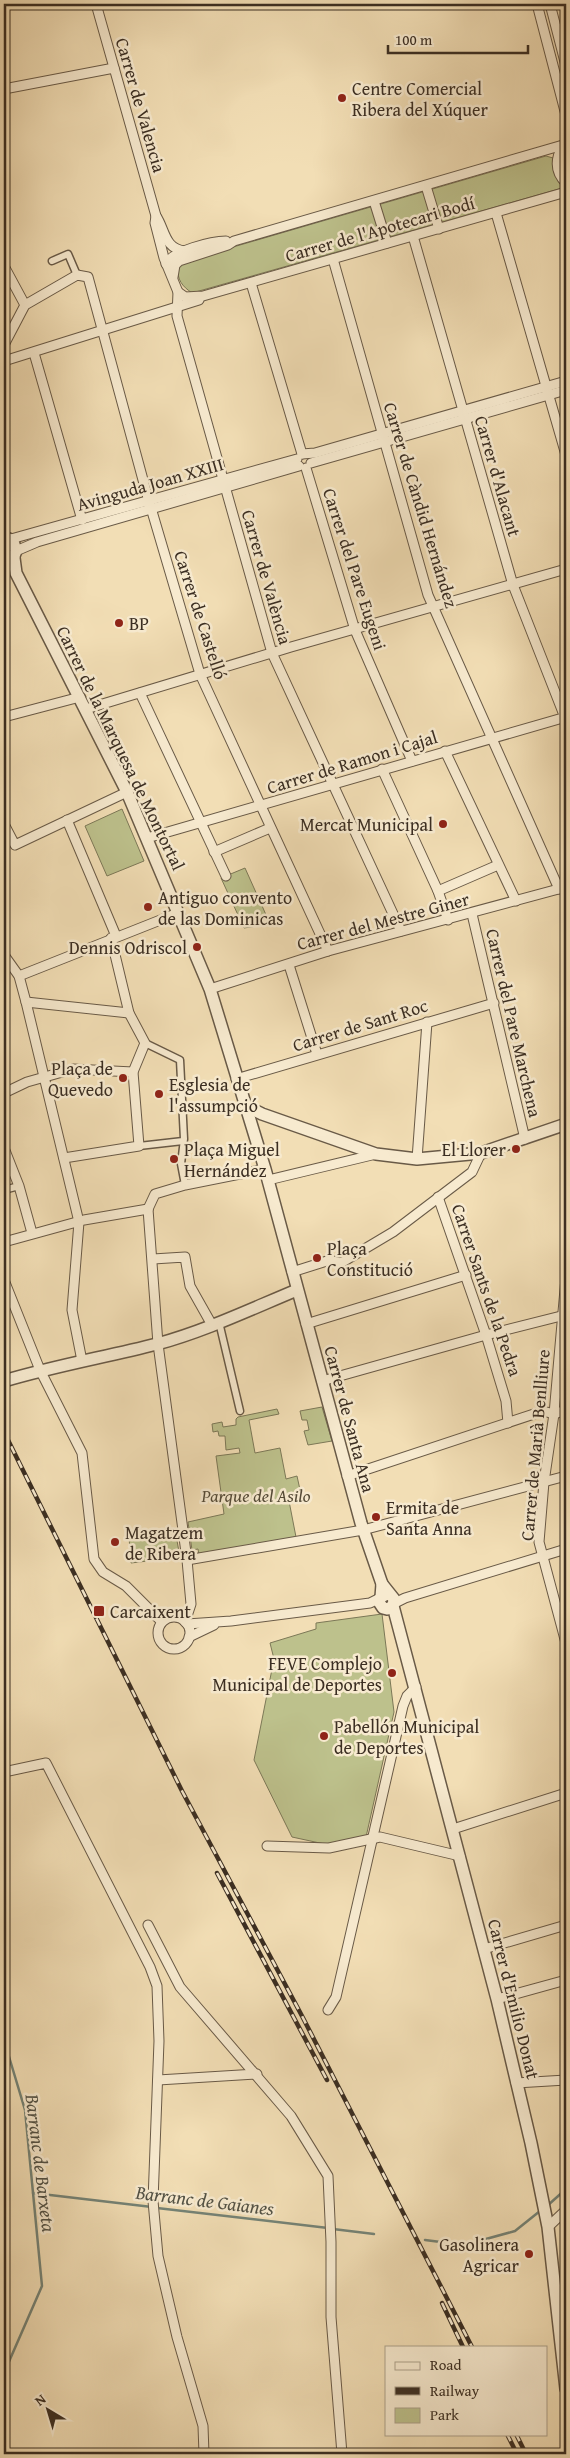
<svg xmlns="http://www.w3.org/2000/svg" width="570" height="2458" viewBox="0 0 570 2458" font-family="'Gentium Book Plus',serif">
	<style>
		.green { fill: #bdc18c; stroke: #7c7857 }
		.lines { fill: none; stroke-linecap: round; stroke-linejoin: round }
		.stream { stroke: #758376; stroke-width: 2.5 }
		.pedestrian-casing { stroke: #695a47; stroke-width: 9 }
		.minor-casing { stroke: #695a47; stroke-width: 11 }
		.tertiary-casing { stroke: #695a47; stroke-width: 14 }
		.pedestrian { stroke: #f7eacf; stroke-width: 6 }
		.minor { stroke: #f7eacf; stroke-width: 9 }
		.tertiary { stroke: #f7eacf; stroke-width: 11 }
		.rail-casing { stroke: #3b2e22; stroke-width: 4.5 }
		.rail { stroke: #f7eacf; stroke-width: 2.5; stroke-dasharray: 8; stroke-linecap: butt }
		.poi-dot { fill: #8f2418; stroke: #f7eacf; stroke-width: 2 }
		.labels { text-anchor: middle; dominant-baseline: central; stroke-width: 5; stroke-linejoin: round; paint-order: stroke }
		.poi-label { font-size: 18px; fill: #3b2e22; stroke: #f7eacf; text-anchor: start }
		.street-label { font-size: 18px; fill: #3b2e22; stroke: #f7eacf }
		.park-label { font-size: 18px; font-style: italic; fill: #554b37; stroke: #f7eacf }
		.water-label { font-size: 19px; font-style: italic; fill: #535245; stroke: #f7eacf }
	</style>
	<rect width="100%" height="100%" fill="#f2deb5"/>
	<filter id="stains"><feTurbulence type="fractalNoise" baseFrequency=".004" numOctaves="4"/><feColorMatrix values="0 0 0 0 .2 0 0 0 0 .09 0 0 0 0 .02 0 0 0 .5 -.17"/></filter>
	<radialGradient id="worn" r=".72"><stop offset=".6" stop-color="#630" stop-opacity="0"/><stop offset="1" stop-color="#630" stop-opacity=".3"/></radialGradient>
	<g class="green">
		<path d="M 546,156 L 553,158 L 554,173 L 563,186 L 559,189 L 192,293 C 182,286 177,280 178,267 L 185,261 Z"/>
		<path d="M 122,809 L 144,861 L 107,876 L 85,826 Z"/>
		<path d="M 245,868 L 267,917 L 257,926 L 244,928 L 221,878 Z"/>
		<path d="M 322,1407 L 332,1441 L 308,1445 L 304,1431 L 309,1430 L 307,1420 L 302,1420 L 300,1411 Z"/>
		<path d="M 277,1409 L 279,1414 L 249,1420 L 255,1453 L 280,1448 L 286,1479 L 297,1476 L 302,1499 L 289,1501 L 296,1537 L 199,1555 L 198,1549 L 192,1550 L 188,1522 L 224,1514 L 216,1456 L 240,1453 L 239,1448 L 226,1450 L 225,1436 L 219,1436 L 218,1431 L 213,1432 L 212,1424 L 222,1422 L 223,1427 L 236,1425 L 236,1419 L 238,1417 Z"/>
		<path d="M 175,1530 L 180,1557 L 131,1563 L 129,1537 Z"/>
		<path d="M 382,1614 L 394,1712 L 366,1837 L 329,1845 L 292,1837 L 254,1760 L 274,1659 L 270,1643 L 316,1629 L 316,1623 Z"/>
	</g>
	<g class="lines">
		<g class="stream">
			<path d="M 4,2040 L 25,2110 L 42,2286 L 4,2373"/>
			<path d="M 33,2193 L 152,2207"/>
			<path d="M 547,2206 L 566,2189"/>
			<path d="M 157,2208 L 328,2228"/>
			<path d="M 333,2229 L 374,2234"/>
			<path d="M 425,2240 L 464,2245 L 515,2231 L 540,2211"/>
		</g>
		<g class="pedestrian-casing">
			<g id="pedestrian">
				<path d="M 52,261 L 68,254 L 77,275"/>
				<path d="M 145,1043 L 180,1060 L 184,1139 L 181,1164 L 185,1185"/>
				<path d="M 139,1146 L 183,1141"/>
				<path d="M 4,1190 L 19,1186"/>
				<path d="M 219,1322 L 240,1411"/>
			</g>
		</g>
		<g class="minor-casing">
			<g id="minor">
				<path d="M 96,4 L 156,216 C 165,229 164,249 185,251"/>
				<path d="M 537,4 L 566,115"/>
				<path d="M 550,4 L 566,66"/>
				<path d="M 4,89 L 114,68"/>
				<path d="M 563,145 C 555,159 555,172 566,183"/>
				<path d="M 426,186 L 439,229"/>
				<path d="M 374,201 L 387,243"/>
				<path d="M 496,213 L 566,455"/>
				<path d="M 156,216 L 155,223 L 164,258 L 178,292 L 177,316 L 272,653 L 401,931"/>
				<path d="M 413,236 L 513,585 L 566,720"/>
				<path d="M 333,259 L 428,595 L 559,889"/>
				<path d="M 166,264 C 172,251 212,241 226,241"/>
				<path d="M 4,266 L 25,305"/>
				<path d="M 173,277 L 175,265 L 179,261 L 228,245 L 234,241 L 563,145"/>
				<path d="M 251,283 L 302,454"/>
				<path d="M 178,292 L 185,297 L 203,296 L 566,192"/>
				<path d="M 4,345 L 25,305 L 77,275 L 88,277 L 146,491 L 200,674 L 328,951"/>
				<path d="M 34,353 L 82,520"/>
				<path d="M 4,361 L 199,300"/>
				<path d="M 302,454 L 315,453 L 566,381"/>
				<path d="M 311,463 L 566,390"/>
				<path d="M 306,468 L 355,630 L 412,761"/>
				<path d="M 11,539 L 297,459"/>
				<path d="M 16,551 L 37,542 L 299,466"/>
				<path d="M 140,693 L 226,876"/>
				<path d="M 86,709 L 291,647 L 566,569"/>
				<path d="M 4,717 L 80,697"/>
				<path d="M 445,751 L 516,901"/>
				<path d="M 382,769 L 438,891 L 448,920"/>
				<path d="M 67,820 L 116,936"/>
				<path d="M 4,824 L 15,845 L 127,792"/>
				<path d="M 147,838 L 566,717"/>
				<path d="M 214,852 L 270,828"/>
				<path d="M 438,891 L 498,865"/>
				<path d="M 472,914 L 525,1139"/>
				<path d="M 4,955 L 19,976 L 26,1002 L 79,1222 L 72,1310 L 82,1361"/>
				<path d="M 289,965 L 317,1054"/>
				<path d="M 19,976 L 178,913"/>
				<path d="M 210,989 L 328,951 L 566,887"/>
				<path d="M 26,1002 L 129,1013"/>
				<path d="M 236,1079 L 494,1003"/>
				<path d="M 4,1093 L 27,1082 L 73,1069 L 133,1072"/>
				<path d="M 4,1148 L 19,1186 L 32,1233"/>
				<path d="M 64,1158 L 139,1146 L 133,1072 L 145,1043 L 129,1013 L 111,938"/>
				<path d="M 417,1159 L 427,1022"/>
				<path d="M 268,1180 L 376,1154"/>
				<path d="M 438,1197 L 486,1335 L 506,1401 L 508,1423"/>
				<path d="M 148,1209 L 158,1344 L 187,1560 L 191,1604 L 185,1622"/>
				<path d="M 148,1209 L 155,1194 L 185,1185 L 265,1169"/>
				<path d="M 4,1242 L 84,1220 L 148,1209"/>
				<path d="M 153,1259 L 185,1257 L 190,1286 L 212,1325"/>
				<path d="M 292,1272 L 330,1260 L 341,1263 L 393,1232 L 472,1172 L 481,1153"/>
				<path d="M 566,1278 L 554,1414 L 544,1482 L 539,1542 L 566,1643"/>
				<path d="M 4,1280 L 40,1370 L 82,1453 L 94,1559 L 103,1572 L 126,1586 L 162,1622"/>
				<path d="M 306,1324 L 466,1275"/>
				<path d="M 322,1381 L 486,1335 L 565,1315"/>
				<path d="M 347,1476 L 543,1411 L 554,1414 L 566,1410"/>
				<path d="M 187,1560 L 363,1530 L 566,1476"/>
				<path d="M 395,1603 L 405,1598 L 566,1549"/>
				<circle cx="174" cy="1633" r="16"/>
				<path d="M 187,1624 L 231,1621 L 370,1603 L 380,1598"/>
				<path d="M 189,1637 L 214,1625"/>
				<path d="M 4,1772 L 46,1763 L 150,1967 L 157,1986 L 159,2041 L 153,2201 L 158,2256 L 177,2337 L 203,2426 L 204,2454"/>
				<path d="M 453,1829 L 566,1793"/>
				<path d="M 267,1846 L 329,1848 L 380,1837 L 460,1856"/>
				<path d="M 148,1925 L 180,1987 L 291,2116 L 328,2176 L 331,2242 L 331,2317 L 342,2454"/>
				<path d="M 484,1949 L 566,1925"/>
				<path d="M 497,1999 L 566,1980"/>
				<path d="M 328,2010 L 336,1997 L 403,1706 L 407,1696 L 416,1687"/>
				<path d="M 158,2080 L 257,2074"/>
				<path d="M 516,2083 L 566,2080"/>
				<path d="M 548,2227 L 566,2210"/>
			</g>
		</g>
		<g class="tertiary-casing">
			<g id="tertiary">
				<path d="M 4,537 L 13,541 L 16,551 L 12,561 L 4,564"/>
				<path d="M 14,558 L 16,573 L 127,792 L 210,989 L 265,1169 L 361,1523 L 382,1584 L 381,1597"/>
				<path d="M 246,1106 L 262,1114 L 376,1154 L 417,1159 L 481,1153 L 566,1124"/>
				<path d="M 4,1381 C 54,1366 106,1357 157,1344 C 205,1331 251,1309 297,1290"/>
				<path d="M 382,1584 L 394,1599 L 393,1606 L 387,1609 L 383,1608 L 379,1602 L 381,1597 L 387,1594"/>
				<path d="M 393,1606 L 497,1999 L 531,2143 L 548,2227 L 566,2389"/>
			</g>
		</g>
		<use href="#pedestrian" class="pedestrian"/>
		<use href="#minor" class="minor"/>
		<use href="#tertiary" class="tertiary"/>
		<g class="rail-casing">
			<g id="rail">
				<path d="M 4,1432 L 182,1791 L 302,2016 L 472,2347"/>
				<path d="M 217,1873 L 327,2080"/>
				<path d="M 442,2303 L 463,2347"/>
				<path d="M 507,2434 L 517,2454"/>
				<path d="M 516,2434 L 526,2454"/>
			</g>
		</g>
		<use href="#rail" class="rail"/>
	</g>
	<g class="poi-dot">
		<circle cx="342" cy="98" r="5"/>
		<circle cx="119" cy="623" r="5"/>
		<circle cx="443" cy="824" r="5"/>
		<circle cx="148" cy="907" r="5"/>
		<circle cx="197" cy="947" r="5"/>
		<circle cx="123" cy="1078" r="5"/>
		<circle cx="159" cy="1094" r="5"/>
		<circle cx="516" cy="1149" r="5"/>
		<circle cx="174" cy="1159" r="5"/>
		<circle cx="317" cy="1258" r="5"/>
		<circle cx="376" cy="1517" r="5"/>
		<circle cx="115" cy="1542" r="5"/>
		<rect x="93" y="1605" width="12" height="12" rx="2.5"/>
		<circle cx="392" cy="1673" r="5"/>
		<circle cx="324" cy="1736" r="5"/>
		<circle cx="529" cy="2254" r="5"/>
	</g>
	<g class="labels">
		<g class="poi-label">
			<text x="352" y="88">Centre Comercial<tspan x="352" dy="21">Ribera del Xúquer</tspan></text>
			<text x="129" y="623">BP</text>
			<text x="433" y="824" text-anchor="end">Mercat Municipal</text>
			<text x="158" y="897">Antiguo convento<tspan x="158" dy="21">de las Dominicas</tspan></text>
			<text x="187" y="947" text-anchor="end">Dennis Odriscol</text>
			<text x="113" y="1068" text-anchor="end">Plaça de<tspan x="113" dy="21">Quevedo</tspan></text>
			<text x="169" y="1084">Esglesia de<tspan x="169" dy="21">l'assumpció</tspan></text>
			<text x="184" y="1149">Plaça Miguel<tspan x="184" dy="21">Hernández</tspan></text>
			<text x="506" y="1149" text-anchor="end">El Llorer</text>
			<text x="327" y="1248">Plaça<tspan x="327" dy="21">Constitució</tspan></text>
			<text x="386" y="1507">Ermita de<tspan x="386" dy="21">Santa Anna</tspan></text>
			<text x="125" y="1532">Magatzem<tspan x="125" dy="21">de Ribera</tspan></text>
			<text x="110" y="1611">Carcaixent</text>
			<text x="382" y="1663" text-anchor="end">FEVE Complejo<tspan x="382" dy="21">Municipal de Deportes</tspan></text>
			<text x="334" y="1726">Pabellón Municipal<tspan x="334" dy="21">de Deportes</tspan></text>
			<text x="519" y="2244" text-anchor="end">Gasolinera<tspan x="519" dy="21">Agricar</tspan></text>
		</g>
		<g class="street-label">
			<text transform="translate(141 105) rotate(74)">Carrer de Valencia</text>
			<text transform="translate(380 229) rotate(-16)">Carrer de l'Apotecari Bodí</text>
			<text transform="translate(498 476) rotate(74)">Carrer d'Alacant</text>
			<text transform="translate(150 484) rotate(-16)">Avinguda Joan XXIII</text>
			<text transform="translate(421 505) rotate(73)">Carrer de Càndid Hernández</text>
			<text transform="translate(355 569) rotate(72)">Carrer del Pare Eugeni</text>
			<text transform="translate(267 577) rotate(74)">Carrer de València</text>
			<text transform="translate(201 615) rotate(72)">Carrer de Castelló</text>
			<text transform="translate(121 748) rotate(64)">Carrer de la Marquesa de Montortal</text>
			<text transform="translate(352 762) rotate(-17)">Carrer de Ramon i Cajal</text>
			<text transform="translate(383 921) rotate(-15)">Carrer del Mestre Giner</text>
			<text transform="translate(514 1023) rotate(77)">Carrer del Pare Marchena</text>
			<text transform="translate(360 1025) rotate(-17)">Carrer de Sant Roc</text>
			<text transform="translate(487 1290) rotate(71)">Carrer Sants de la Pedra</text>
			<text transform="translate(350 1419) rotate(75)">Carrer de Santa Ana</text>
			<text transform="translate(535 1445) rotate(-85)">Carrer de Marià Benlliure</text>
			<text transform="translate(514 1999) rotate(76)">Carrer d'Emilio Donat</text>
		</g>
		<g class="park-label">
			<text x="256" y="1495">Parque del Asilo</text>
		</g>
		<g class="water-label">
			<text transform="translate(41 2163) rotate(83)">Barranc de Barxeta</text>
			<text transform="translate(205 2200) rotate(7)">Barranc de Gaianes</text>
		</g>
	</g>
	<rect width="570" height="2458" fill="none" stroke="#f2deb5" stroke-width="20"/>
	<rect x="5" y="5" width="560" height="2448" fill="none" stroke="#3b2e22" stroke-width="2.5"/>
	<rect x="10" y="10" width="550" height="2438" fill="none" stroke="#3b2e22"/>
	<rect x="385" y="2346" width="162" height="90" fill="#f7eacf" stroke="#ac9f8a"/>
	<rect x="395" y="2362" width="25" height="8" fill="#f7eacf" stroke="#ac9f8a"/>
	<text x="430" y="2370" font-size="15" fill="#3b2e22">Road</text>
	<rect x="395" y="2387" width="25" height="8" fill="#3b2e22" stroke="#ac9f8a"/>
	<text x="430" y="2396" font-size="15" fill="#3b2e22">Railway</text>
	<rect x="395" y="2408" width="25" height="15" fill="#bdc18c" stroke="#ac9f8a"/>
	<text x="430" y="2420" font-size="15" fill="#3b2e22">Park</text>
	<g transform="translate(48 2410) rotate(322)" stroke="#f7eacf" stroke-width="4" paint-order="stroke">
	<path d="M0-4L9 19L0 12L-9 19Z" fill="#3b2e22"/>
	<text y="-8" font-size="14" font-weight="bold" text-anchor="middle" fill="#3b2e22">N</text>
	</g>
	<path d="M388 45v8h140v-8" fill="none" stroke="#3b2e22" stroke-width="2.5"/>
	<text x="395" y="45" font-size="15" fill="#3b2e22" stroke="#f7eacf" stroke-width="4" paint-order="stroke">100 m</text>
	<rect width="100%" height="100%" filter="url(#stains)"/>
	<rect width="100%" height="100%" fill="url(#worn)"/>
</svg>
